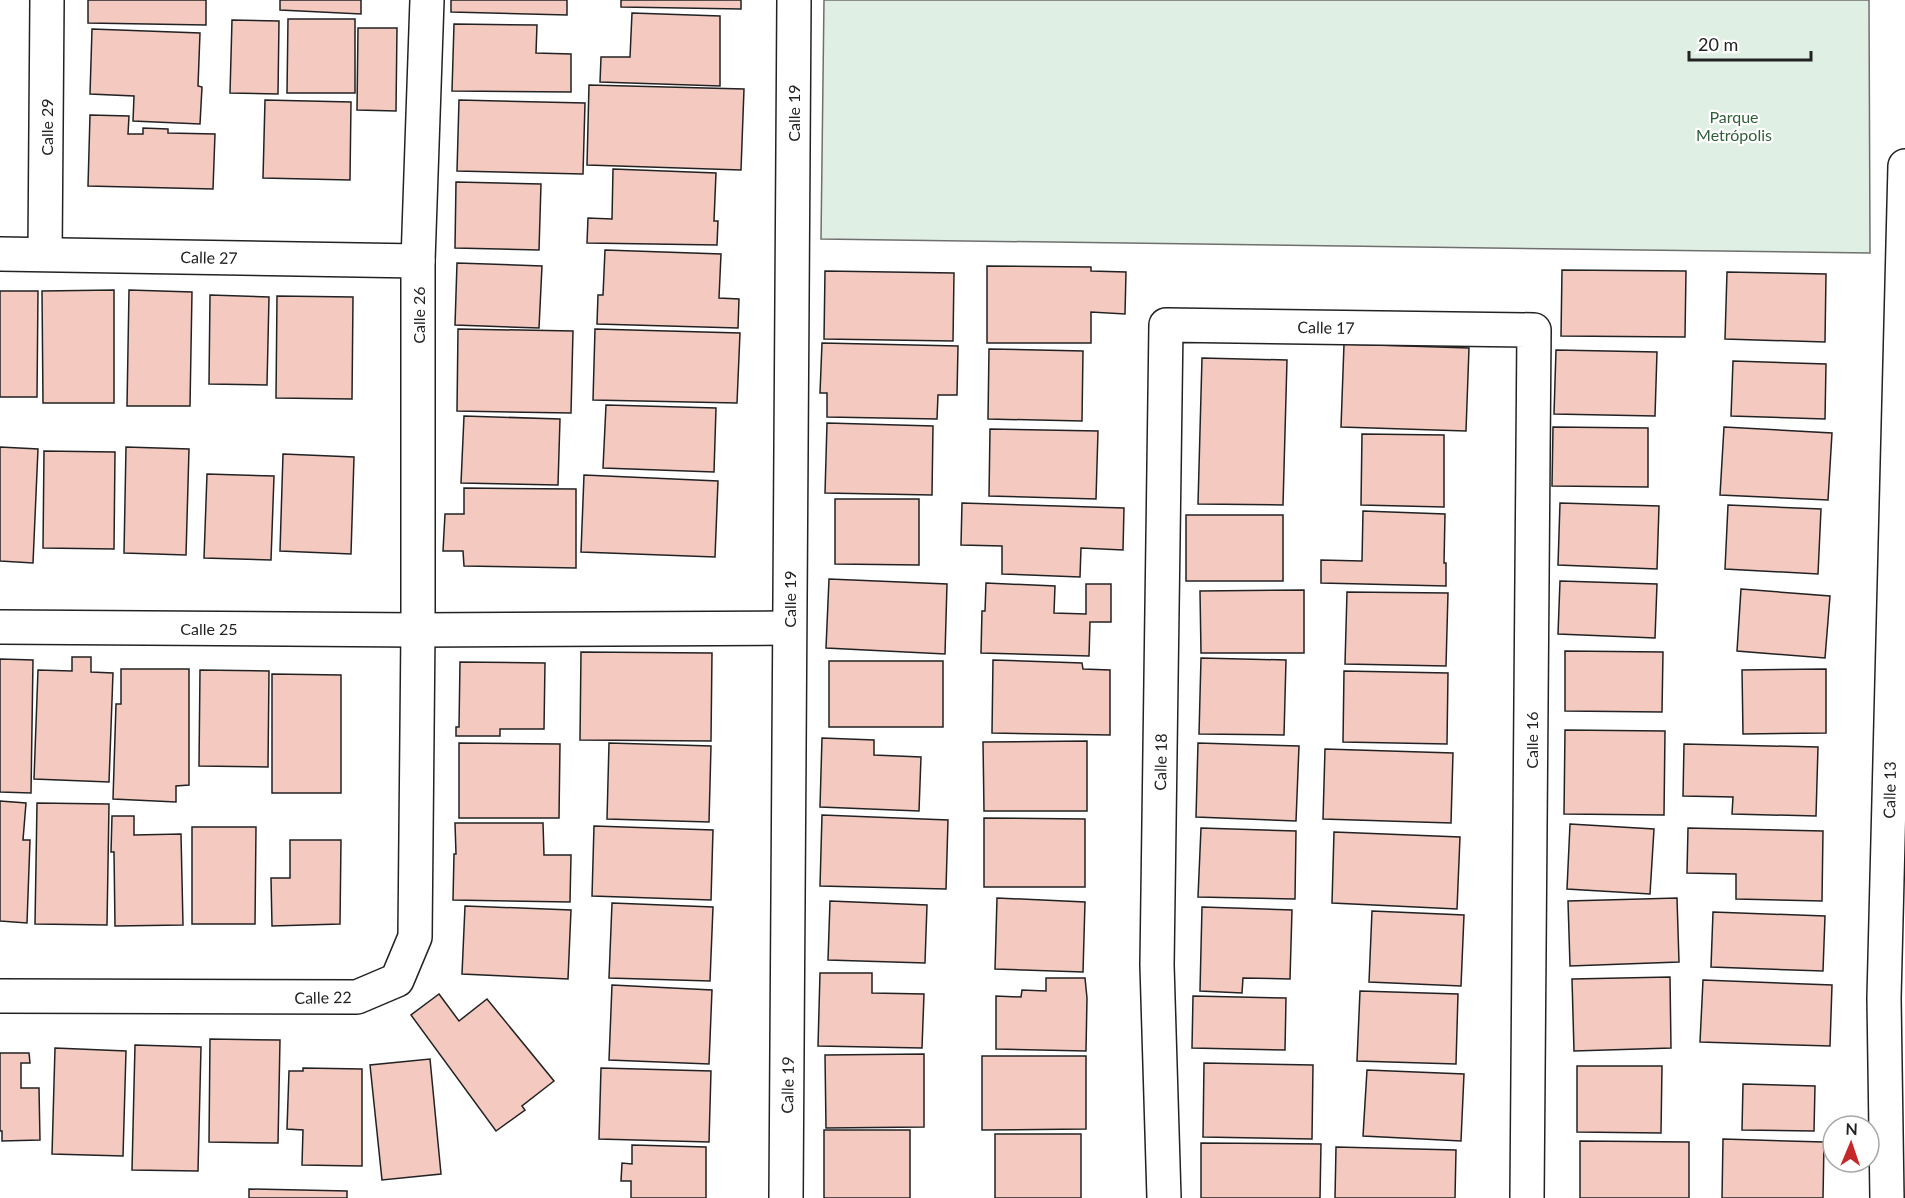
<svg xmlns="http://www.w3.org/2000/svg" width="1905" height="1198" viewBox="0 0 1905 1198" font-family="Lato,sans-serif">
	<style>
		.green { fill: #e0efe3; stroke: #6f6f6f; stroke-width: 1.5 }
		.building { fill: #f3c9c0; stroke: #222; stroke-width: 1.5 }
		.lines { fill: none; stroke-linecap: round; stroke-linejoin: round }
		.minor-casing { stroke: #222; stroke-width: 36 }
		.minor { stroke: #fff; stroke-width: 33 }
		.labels { text-anchor: middle; dominant-baseline: central; stroke-width: 4.5; stroke-linejoin: round; paint-order: stroke }
		.street-label { font-size: 16px; fill: #222; stroke: #fff }
		.park-label { font-size: 16px; fill: #2f5e38; stroke: #fff }
	</style>
	<rect width="100%" height="100%" fill="#fff"/>
	<path class="green" d="M 824,0 L 1869,0 L 1870,253 L 821,239 Z"/>
	<g class="building">
		<path d="M 88,0 L 206,0 L 206,25 L 88,23 Z"/>
		<path d="M 280,0 L 361,0 L 361,14 L 280,10 Z"/>
		<path d="M 451,0 L 567,0 L 567,15 L 451,12 Z"/>
		<path d="M 621,0 L 741,0 L 741,9 L 621,7 Z"/>
		<path d="M 632,13 L 720,16 L 720,86 L 600,82 L 601,57 L 630,57 Z"/>
		<path d="M 288,19 L 355,19 L 355,93 L 287,93 Z"/>
		<path d="M 232,20 L 279,21 L 278,94 L 230,93 Z"/>
		<path d="M 454,24 L 537,25 L 536,53 L 571,54 L 571,92 L 452,91 Z"/>
		<path d="M 358,28 L 397,28 L 396,111 L 357,110 Z"/>
		<path d="M 92,29 L 200,33 L 198,86 L 202,87 L 200,124 L 133,121 L 134,96 L 90,94 Z"/>
		<path d="M 589,85 L 744,89 L 741,170 L 587,165 Z"/>
		<path d="M 265,100 L 351,102 L 350,180 L 263,178 Z"/>
		<path d="M 459,100 L 585,103 L 583,174 L 457,171 Z"/>
		<path d="M 90,115 L 129,116 L 128,134 L 143,134 L 143,128 L 168,129 L 168,133 L 215,134 L 213,189 L 88,186 Z"/>
		<path d="M 613,169 L 716,173 L 714,221 L 718,221 L 717,245 L 587,243 L 588,218 L 612,219 Z"/>
		<path d="M 456,182 L 541,184 L 539,250 L 455,248 Z"/>
		<path d="M 605,250 L 721,254 L 719,298 L 739,299 L 738,328 L 597,324 L 598,295 L 603,295 Z"/>
		<path d="M 457,263 L 542,266 L 539,328 L 455,325 Z"/>
		<path d="M 987,266 L 1091,267 L 1091,271 L 1126,272 L 1125,314 L 1091,312 L 1091,343 L 987,343 Z"/>
		<path d="M 1562,270 L 1686,271 L 1685,337 L 1561,336 Z"/>
		<path d="M 825,271 L 954,273 L 953,341 L 824,339 Z"/>
		<path d="M 1727,272 L 1826,274 L 1825,342 L 1725,339 Z"/>
		<path d="M 114,290 L 114,403 L 43,403 L 42,291 Z"/>
		<path d="M 129,290 L 192,292 L 190,406 L 127,406 Z"/>
		<path d="M 0,291 L 38,291 L 37,397 L 0,397 Z"/>
		<path d="M 210,295 L 269,297 L 267,385 L 209,384 Z"/>
		<path d="M 277,296 L 353,297 L 352,399 L 276,398 Z"/>
		<path d="M 458,329 L 573,331 L 571,413 L 457,411 Z"/>
		<path d="M 595,329 L 740,333 L 737,403 L 593,400 Z"/>
		<path d="M 822,343 L 958,346 L 957,395 L 938,395 L 937,419 L 827,417 L 827,393 L 820,393 Z"/>
		<path d="M 1344,344 L 1469,348 L 1466,431 L 1341,427 Z"/>
		<path d="M 989,349 L 1083,351 L 1082,421 L 988,419 Z"/>
		<path d="M 1556,350 L 1657,352 L 1655,416 L 1554,414 Z"/>
		<path d="M 1202,358 L 1287,360 L 1283,505 L 1198,504 Z"/>
		<path d="M 1733,361 L 1826,364 L 1825,419 L 1731,416 Z"/>
		<path d="M 606,405 L 716,408 L 714,472 L 603,468 Z"/>
		<path d="M 464,416 L 560,419 L 558,485 L 461,483 Z"/>
		<path d="M 827,423 L 933,426 L 932,495 L 825,493 Z"/>
		<path d="M 1553,427 L 1648,428 L 1648,487 L 1552,486 Z"/>
		<path d="M 1724,427 L 1832,433 L 1828,500 L 1720,495 Z"/>
		<path d="M 990,429 L 1098,431 L 1096,499 L 989,496 Z"/>
		<path d="M 1362,434 L 1444,435 L 1444,507 L 1361,505 Z"/>
		<path d="M 0,447 L 38,449 L 33,563 L 0,561 Z"/>
		<path d="M 126,447 L 189,449 L 186,555 L 124,553 Z"/>
		<path d="M 44,451 L 115,452 L 114,549 L 43,548 Z"/>
		<path d="M 283,454 L 354,457 L 351,554 L 280,551 Z"/>
		<path d="M 207,474 L 274,476 L 271,560 L 204,558 Z"/>
		<path d="M 584,475 L 718,481 L 715,557 L 581,552 Z"/>
		<path d="M 464,488 L 576,489 L 576,568 L 464,566 L 463,551 L 443,551 L 445,514 L 464,514 Z"/>
		<path d="M 835,499 L 919,499 L 919,565 L 835,564 Z"/>
		<path d="M 962,503 L 1124,508 L 1123,550 L 1081,548 L 1080,577 L 1002,574 L 1002,546 L 961,545 Z"/>
		<path d="M 1560,503 L 1659,506 L 1657,569 L 1558,565 Z"/>
		<path d="M 1728,505 L 1821,509 L 1818,574 L 1725,569 Z"/>
		<path d="M 1363,511 L 1445,514 L 1444,563 L 1446,563 L 1446,586 L 1321,583 L 1321,560 L 1362,561 Z"/>
		<rect x="1186" y="515" width="97" height="66"/>
		<path d="M 829,579 L 947,584 L 945,654 L 826,648 Z"/>
		<path d="M 1560,581 L 1657,584 L 1655,638 L 1558,634 Z"/>
		<path d="M 986,583 L 1055,586 L 1054,613 L 1086,614 L 1086,584 L 1111,584 L 1111,622 L 1090,622 L 1089,656 L 981,653 L 982,611 L 985,611 Z"/>
		<path d="M 1741,589 L 1830,596 L 1825,658 L 1737,651 Z"/>
		<path d="M 1304,590 L 1304,653 L 1201,653 L 1200,591 Z"/>
		<path d="M 1347,592 L 1448,593 L 1446,666 L 1345,664 Z"/>
		<path d="M 1565,651 L 1663,652 L 1662,712 L 1565,711 Z"/>
		<path d="M 581,652 L 712,653 L 711,741 L 580,740 Z"/>
		<path d="M 72,657 L 91,657 L 91,672 L 113,673 L 109,782 L 34,779 L 38,670 L 72,671 Z"/>
		<path d="M 1201,658 L 1286,660 L 1284,735 L 1199,734 Z"/>
		<path d="M 0,659 L 33,660 L 31,793 L 0,792 Z"/>
		<path d="M 993,660 L 1082,663 L 1083,669 L 1110,670 L 1110,735 L 992,733 Z"/>
		<rect x="829" y="661" width="114" height="66"/>
		<path d="M 460,662 L 545,663 L 544,729 L 500,729 L 500,736 L 456,736 L 456,727 L 459,727 Z"/>
		<path d="M 121,669 L 189,669 L 189,785 L 176,786 L 176,802 L 113,799 L 116,704 L 121,704 Z"/>
		<path d="M 1826,669 L 1826,733 L 1743,734 L 1742,670 Z"/>
		<path d="M 200,670 L 269,671 L 268,767 L 199,766 Z"/>
		<path d="M 1344,671 L 1448,673 L 1447,744 L 1343,742 Z"/>
		<path d="M 272,674 L 341,675 L 341,793 L 272,793 Z"/>
		<path d="M 1565,730 L 1665,731 L 1664,815 L 1564,814 Z"/>
		<path d="M 822,738 L 874,740 L 874,755 L 921,757 L 919,811 L 820,807 Z"/>
		<path d="M 1087,741 L 1087,811 L 984,811 L 983,742 Z"/>
		<path d="M 459,743 L 560,744 L 559,818 L 459,818 Z"/>
		<path d="M 609,743 L 711,746 L 709,822 L 607,819 Z"/>
		<path d="M 1198,743 L 1299,746 L 1296,821 L 1196,817 Z"/>
		<path d="M 1684,744 L 1818,747 L 1816,816 L 1732,814 L 1733,797 L 1683,796 Z"/>
		<path d="M 1325,749 L 1453,753 L 1451,823 L 1323,819 Z"/>
		<path d="M 0,801 L 26,803 L 23,840 L 30,840 L 27,923 L 0,921 Z"/>
		<path d="M 37,803 L 109,804 L 107,925 L 35,924 Z"/>
		<path d="M 822,815 L 948,820 L 946,889 L 820,886 Z"/>
		<path d="M 112,816 L 134,816 L 134,835 L 181,834 L 183,925 L 115,926 L 114,852 L 111,852 Z"/>
		<path d="M 984,818 L 1085,819 L 1085,887 L 984,887 Z"/>
		<path d="M 455,823 L 543,823 L 544,855 L 571,855 L 570,902 L 453,900 L 454,854 L 456,854 Z"/>
		<path d="M 1570,824 L 1654,829 L 1650,894 L 1567,889 Z"/>
		<path d="M 594,826 L 713,830 L 711,900 L 592,896 Z"/>
		<path d="M 192,827 L 256,827 L 255,924 L 192,924 Z"/>
		<path d="M 1201,828 L 1296,831 L 1295,899 L 1198,897 Z"/>
		<path d="M 1688,828 L 1823,831 L 1822,901 L 1736,899 L 1736,874 L 1687,873 Z"/>
		<path d="M 1334,832 L 1460,837 L 1457,909 L 1332,903 Z"/>
		<path d="M 290,840 L 341,840 L 340,924 L 272,926 L 271,878 L 290,878 Z"/>
		<path d="M 997,898 L 1085,902 L 1083,972 L 995,969 Z"/>
		<path d="M 1677,898 L 1679,962 L 1570,966 L 1568,901 Z"/>
		<path d="M 830,901 L 927,905 L 925,963 L 828,960 Z"/>
		<path d="M 612,903 L 713,907 L 710,981 L 609,978 Z"/>
		<path d="M 465,906 L 571,910 L 568,979 L 462,974 Z"/>
		<path d="M 1202,907 L 1292,910 L 1290,979 L 1243,978 L 1242,993 L 1200,991 Z"/>
		<path d="M 1372,911 L 1464,915 L 1461,986 L 1369,982 Z"/>
		<path d="M 1713,912 L 1825,916 L 1823,971 L 1711,967 Z"/>
		<path d="M 820,973 L 872,973 L 872,993 L 924,994 L 922,1048 L 818,1046 Z"/>
		<path d="M 1670,977 L 1671,1048 L 1574,1051 L 1572,979 Z"/>
		<path d="M 1046,978 L 1085,978 L 1087,998 L 1086,1051 L 996,1049 L 996,996 L 1021,997 L 1022,990 L 1046,991 Z"/>
		<path d="M 1703,980 L 1832,985 L 1830,1046 L 1700,1042 Z"/>
		<path d="M 612,985 L 712,990 L 709,1064 L 609,1060 Z"/>
		<path d="M 1360,991 L 1458,994 L 1456,1064 L 1357,1061 Z"/>
		<path d="M 439,994 L 459,1021 L 487,999 L 554,1081 L 522,1106 L 525,1110 L 496,1131 L 411,1015 Z"/>
		<path d="M 1193,996 L 1286,998 L 1285,1050 L 1192,1048 Z"/>
		<path d="M 210,1039 L 280,1040 L 278,1143 L 209,1142 Z"/>
		<path d="M 135,1045 L 201,1047 L 198,1171 L 132,1170 Z"/>
		<path d="M 55,1048 L 126,1051 L 123,1156 L 52,1154 Z"/>
		<path d="M 0,1053 L 29,1053 L 30,1063 L 21,1063 L 21,1088 L 39,1088 L 40,1140 L 2,1141 L 2,1131 L 0,1131 Z"/>
		<path d="M 924,1054 L 924,1127 L 826,1128 L 825,1055 Z"/>
		<path d="M 982,1056 L 1086,1056 L 1086,1129 L 982,1130 Z"/>
		<path d="M 430,1059 L 441,1174 L 382,1180 L 370,1065 Z"/>
		<path d="M 1204,1063 L 1313,1065 L 1312,1139 L 1203,1137 Z"/>
		<path d="M 1577,1066 L 1662,1066 L 1661,1133 L 1577,1132 Z"/>
		<path d="M 303,1068 L 362,1069 L 362,1166 L 302,1165 L 303,1130 L 287,1129 L 289,1071 L 303,1071 Z"/>
		<path d="M 601,1068 L 711,1071 L 709,1142 L 599,1139 Z"/>
		<path d="M 1367,1070 L 1464,1074 L 1461,1141 L 1363,1136 Z"/>
		<path d="M 1743,1084 L 1815,1086 L 1814,1131 L 1742,1130 Z"/>
		<rect x="824" y="1130" width="86" height="68"/>
		<rect x="995" y="1134" width="86" height="64"/>
		<path d="M 1723,1139 L 1824,1142 L 1823,1198 L 1722,1198 Z"/>
		<path d="M 1580,1141 L 1689,1142 L 1689,1198 L 1580,1198 Z"/>
		<path d="M 1201,1143 L 1321,1144 L 1320,1198 L 1201,1198 Z"/>
		<path d="M 632,1145 L 706,1147 L 706,1198 L 631,1198 L 631,1181 L 621,1181 L 622,1163 L 632,1164 Z"/>
		<path d="M 1336,1147 L 1456,1150 L 1455,1198 L 1335,1198 Z"/>
		<path d="M 249,1189 L 347,1191 L 347,1198 L 249,1198 Z"/>
	</g>
	<g class="lines">
		<g class="minor-casing">
			<g id="minor">
				<path d="M 0,254 L 418,261"/>
				<path d="M 45,254 L 47,0"/>
				<path d="M 0,627 L 418,630 L 788,628"/>
				<path d="M 0,996 L 357,997 L 397,980 L 415,937 L 418,630 L 418,261 L 427,0"/>
				<path d="M 786,1198 L 794,0"/>
				<path d="M 1164,1198 L 1157,965 L 1166,325 L 1534,330 L 1527,1198"/>
				<path d="M 1887,1198 L 1884,998 L 1905,166"/>
			</g>
		</g>
		<use href="#minor" class="minor"/>
	</g>
	<g class="labels">
		<g class="street-label">
			<text transform="translate(793 113) rotate(-90)">Calle 19</text>
			<text transform="translate(46 127) rotate(-90)">Calle 29</text>
			<text transform="translate(209 257) rotate(1)">Calle 27</text>
			<text transform="translate(418 315) rotate(-90)">Calle 26</text>
			<text transform="translate(1326 327) rotate(1)">Calle 17</text>
			<text transform="translate(789 599) rotate(-90)">Calle 19</text>
			<text x="209" y="628">Calle 25</text>
			<text transform="translate(1531 740) rotate(-90)">Calle 16</text>
			<text transform="translate(1160 762) rotate(-89)">Calle 18</text>
			<text transform="translate(1889 790) rotate(-89)">Calle 13</text>
			<text transform="translate(323 997) rotate(-1)">Calle 22</text>
			<text transform="translate(787 1085) rotate(-89)">Calle 19</text>
		</g>
		<g class="park-label">
			<text x="1734" y="116">Parque<tspan x="1734" dy="18">Metrópolis</tspan></text>
		</g>
	</g>
	<g transform="translate(1851 1144) rotate(2)"><circle r="28" fill="#ffffff" stroke="#a7a7a7" stroke-width="1.5"/>
	<path d="M0-4.5L10 22L0 15L-10 22Z" fill="#c62828"/>
	<text y="-9" font-size="16" font-weight="bold" text-anchor="middle" fill="#222222">N</text>
	</g>
	<path d="M1689 51v9h122v-9" fill="none" stroke="#222222" stroke-width="3"/>
	<text x="1698" y="51" font-size="18" fill="#222222" stroke="#ffffff" stroke-width="4.5" paint-order="stroke">20 m</text>
</svg>
